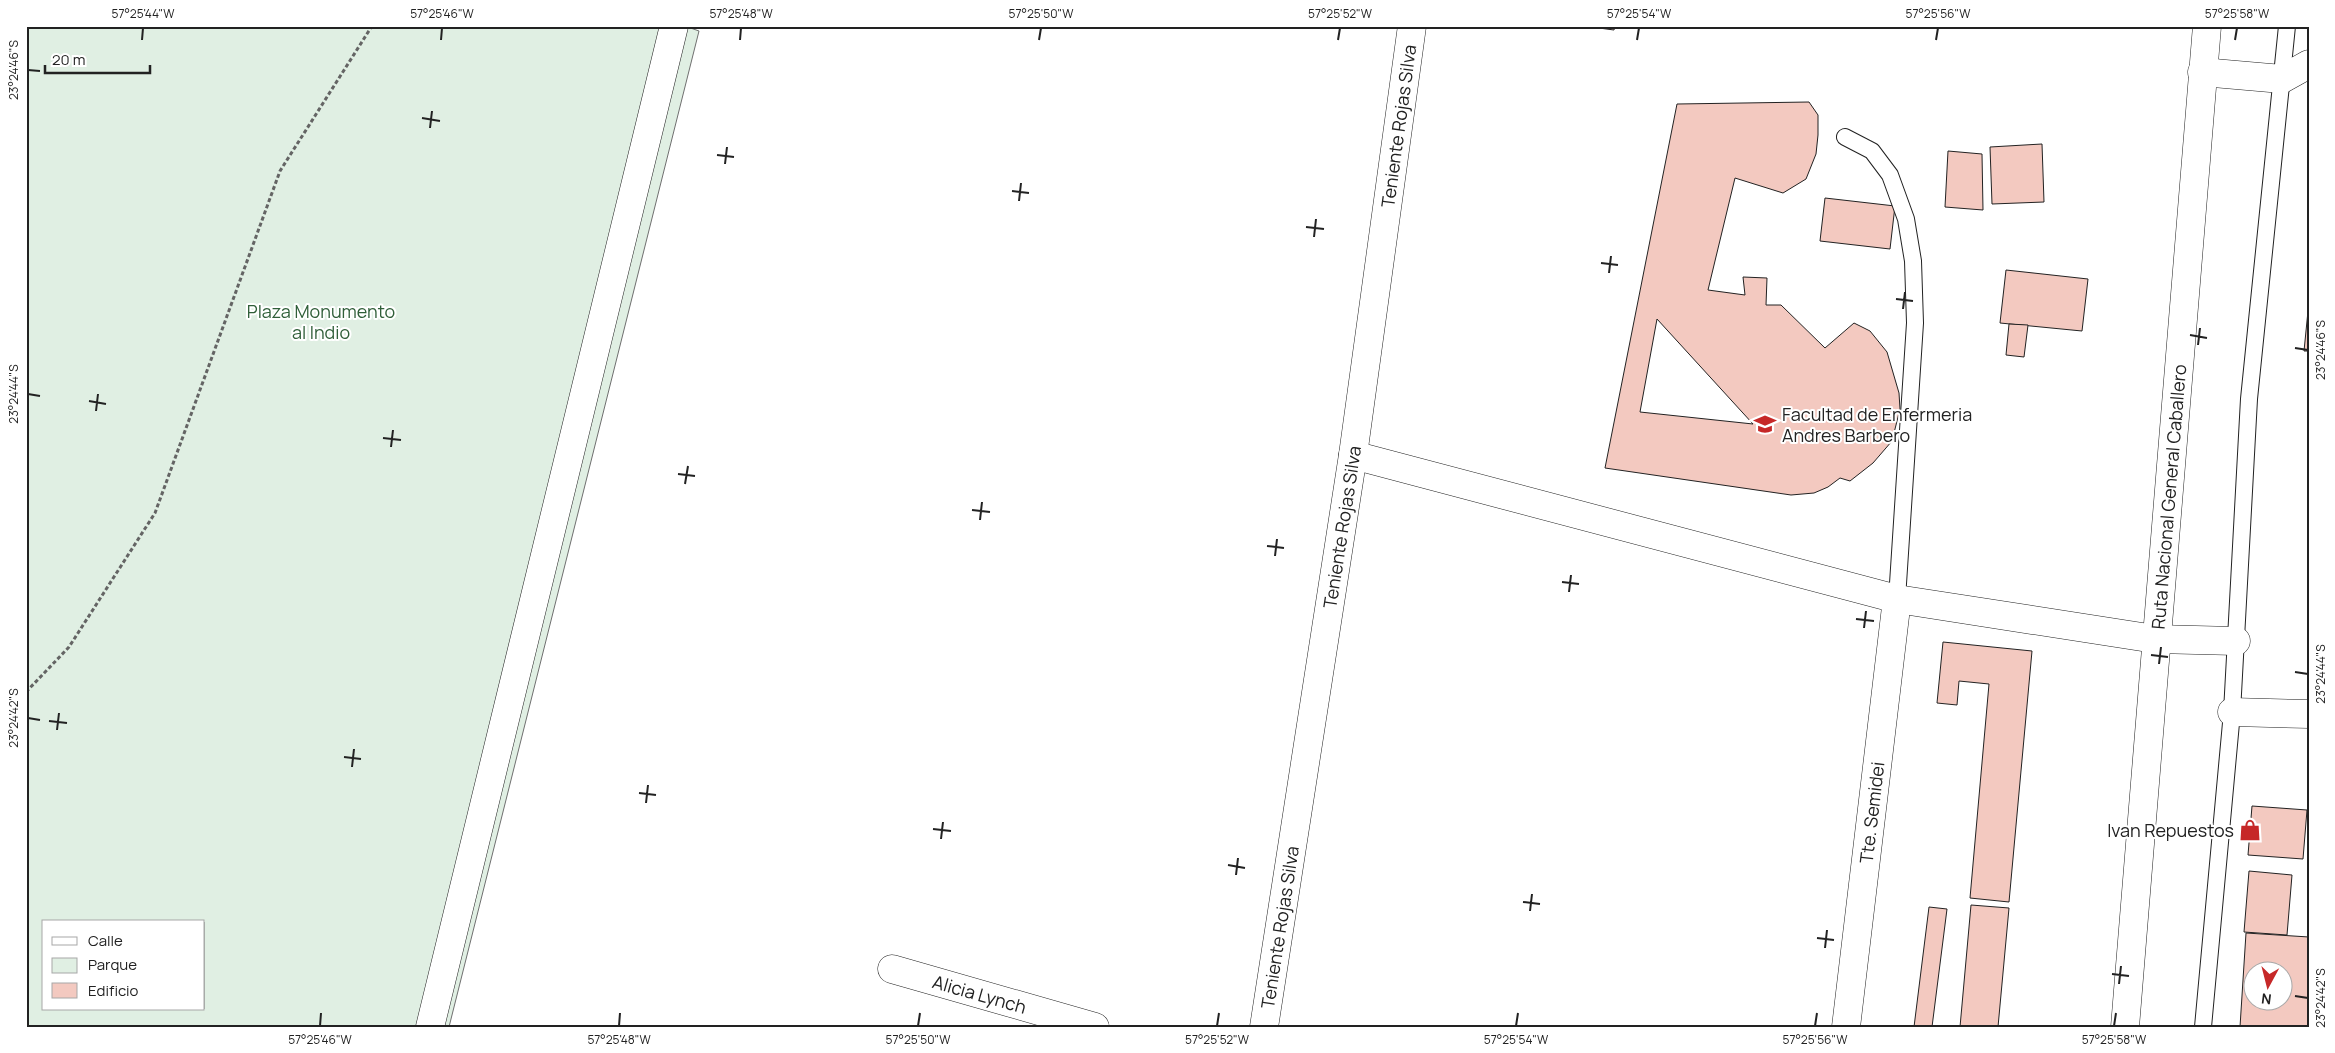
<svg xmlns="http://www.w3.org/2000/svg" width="2335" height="1053" viewBox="0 0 2335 1053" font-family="Manrope,sans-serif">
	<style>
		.green { fill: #e0efe3; stroke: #6f6f6f; fill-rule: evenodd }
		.building { fill: #f3c9c0; stroke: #222; fill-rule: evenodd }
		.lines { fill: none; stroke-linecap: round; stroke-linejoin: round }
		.lane-casing { stroke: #222; stroke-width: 18 }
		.street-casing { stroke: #222; stroke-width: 29 }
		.highway-casing { stroke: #222; stroke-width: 29 }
		.path { stroke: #646464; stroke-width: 3; stroke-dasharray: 4 2.5; stroke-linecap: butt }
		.lane { stroke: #fff; stroke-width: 16 }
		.street { stroke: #fff; stroke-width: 28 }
		.highway { stroke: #fff; stroke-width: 28 }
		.ticks { fill: none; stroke: #222; stroke-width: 2 }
		.labels { text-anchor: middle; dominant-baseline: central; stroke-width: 4; stroke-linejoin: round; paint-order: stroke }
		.street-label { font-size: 18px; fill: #222; stroke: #fff }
		.park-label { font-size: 18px; fill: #2f5e38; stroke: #fff }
		.poi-label { font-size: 18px; fill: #222; stroke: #fff; text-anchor: start }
		.neatline { fill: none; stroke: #222; stroke-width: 2 }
		.ticks-label { font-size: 12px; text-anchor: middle; fill: #222 }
	</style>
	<rect width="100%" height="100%" fill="#fff"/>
	<path class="green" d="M 26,26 L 685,26 L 699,31 L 449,1027 L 26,1027 ZM 44,922 L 204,922 L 204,1009 L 44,1009 Z"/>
	<g class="building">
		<path d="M 1584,26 L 1615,26 L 1614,30 Z"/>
		<path d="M 1809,102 L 1818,115 L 1818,135 L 1816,154 L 1806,179 L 1783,193 L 1735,178 L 1708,290 L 1745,295 L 1743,277 L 1767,278 L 1766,305 L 1781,305 L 1825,348 L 1854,323 L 1870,331 L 1887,352 L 1899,393 L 1900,409 L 1892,441 L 1873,463 L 1850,481 L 1840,478 L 1828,487 L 1814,493 L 1791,495 L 1605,468 L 1677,104 ZM 1657,319 L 1753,424 L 1640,412 Z"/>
		<path d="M 2042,144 L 2044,202 L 1992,204 L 1990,147 Z"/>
		<path d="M 1948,151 L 1982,154 L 1983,210 L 1945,207 Z"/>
		<path d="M 1825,198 L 1895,206 L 1890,249 L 1820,241 Z"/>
		<path d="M 2006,270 L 2088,279 L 2082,331 L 2000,323 Z"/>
		<path d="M 2309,301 L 2309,351 L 2304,351 Z"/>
		<path d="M 2009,324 L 2028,325 L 2024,357 L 2006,355 Z"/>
		<path d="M 1943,642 L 2032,651 L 2009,902 L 1970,898 L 1989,684 L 1959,681 L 1957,705 L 1937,703 Z"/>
		<path d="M 2252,806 L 2307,810 L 2303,859 L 2248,855 Z"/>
		<path d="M 2249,871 L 2292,875 L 2287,935 L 2244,932 Z"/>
		<path d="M 1971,905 L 2009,908 L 1998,1027 L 1960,1027 Z"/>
		<path d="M 1929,907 L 1947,909 L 1932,1027 L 1914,1027 Z"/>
		<path d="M 2246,933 L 2309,937 L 2309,1027 L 2240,1027 ZM 2252,970 L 2282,970 L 2282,1000 L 2252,1000 Z"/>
	</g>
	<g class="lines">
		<g class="lane-casing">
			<g id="lane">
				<path d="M 1845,137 L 1872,151 L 1890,175 L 1906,219 L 1913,261 L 1915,323 L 1897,599"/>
				<path d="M 2203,1027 L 2232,712 L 2249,399 L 2287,26"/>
			</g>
		</g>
		<g class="street-casing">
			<g id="street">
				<path d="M 2202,72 L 2282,79 L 2309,64"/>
				<path d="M 1353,455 L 1897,599 L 2155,639 L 2236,641"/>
				<path d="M 2232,712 L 2309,714"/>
				<path id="s1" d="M 892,969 L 1095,1027"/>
				<path d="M 430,1027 L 674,26"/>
				<path id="s2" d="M 1264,1027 L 1353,455 L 1412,26"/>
				<path id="s3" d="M 1846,1027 L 1897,599"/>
			</g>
		</g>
		<g class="highway-casing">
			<g id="highway">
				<path id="s4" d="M 2125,1027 L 2207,26"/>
			</g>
		</g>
		<path class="path" d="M 26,692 L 69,647 L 155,513 L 280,171 L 372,26"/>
		<use href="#lane" class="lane"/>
		<use href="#street" class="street"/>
		<use href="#highway" class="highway"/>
	</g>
	<path class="ticks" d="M 142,40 L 143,28M 441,40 L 442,28M 740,40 L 741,28M 1039,40 L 1041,28M 1338,40 L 1340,28M 1637,40 L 1639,28M 1936,40 L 1938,28M 2235,40 L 2237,28M 28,70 L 40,71M 422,118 L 440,121M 430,128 L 432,111M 717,155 L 734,157M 725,164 L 727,147M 1012,191 L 1029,193M 1019,201 L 1021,183M 1306,227 L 1324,229M 1314,237 L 1316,219M 1601,263 L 1618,265M 1609,273 L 1611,256M 1896,299 L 1913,301M 1903,309 L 1905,292M 2190,335 L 2207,338M 2198,345 L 2200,328M 2295,348 L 2308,350M 28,394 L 40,396M 89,401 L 106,404M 96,411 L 98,394M 383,438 L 401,440M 391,447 L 393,430M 678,474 L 695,476M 685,484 L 688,466M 972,510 L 990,512M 980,520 L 982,502M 1267,546 L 1284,548M 1275,556 L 1277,539M 1562,582 L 1579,584M 1569,592 L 1571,575M 1856,619 L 1874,621M 1864,628 L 1866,611M 2151,655 L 2168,657M 2159,664 L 2161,647M 2295,672 L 2308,674M 28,718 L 40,720M 49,721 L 67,723M 57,730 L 59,713M 344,757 L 361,759M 352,767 L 354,749M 639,793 L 656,795M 646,803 L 648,785M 933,829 L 951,831M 941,839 L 943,822M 1228,865 L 1245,868M 1236,875 L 1238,858M 1523,902 L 1540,904M 1530,911 L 1532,894M 1817,938 L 1834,940M 1825,948 L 1827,930M 2112,974 L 2129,976M 2119,984 L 2121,966M 2295,996 L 2308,998M 320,1026 L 321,1013M 619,1026 L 620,1013M 918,1026 L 920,1013M 1217,1026 L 1219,1013M 1516,1026 L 1518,1013M 1815,1026 L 1817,1013M 2114,1026 L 2116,1013"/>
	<defs>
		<g id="university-bare" transform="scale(1.725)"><path d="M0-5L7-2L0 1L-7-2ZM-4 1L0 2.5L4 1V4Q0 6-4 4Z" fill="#c62828" stroke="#fff" stroke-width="2.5" paint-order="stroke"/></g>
		<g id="shop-bare" transform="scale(1.725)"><path d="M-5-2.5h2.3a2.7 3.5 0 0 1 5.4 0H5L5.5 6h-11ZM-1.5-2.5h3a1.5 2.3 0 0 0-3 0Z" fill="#c62828" stroke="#fff" stroke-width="2.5" paint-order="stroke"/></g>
	</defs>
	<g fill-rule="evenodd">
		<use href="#university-bare" x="1765" y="424"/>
		<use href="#shop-bare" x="2250" y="830"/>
	</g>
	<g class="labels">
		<g class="street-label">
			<text stroke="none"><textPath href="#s2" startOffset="911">Teniente Rojas Silva</textPath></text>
			<text stroke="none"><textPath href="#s4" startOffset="532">Ruta Nacional General Caballero</textPath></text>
			<text stroke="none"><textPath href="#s2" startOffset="506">Teniente Rojas Silva</textPath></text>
			<text stroke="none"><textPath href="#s3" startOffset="216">Tte. Semidei</textPath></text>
			<text stroke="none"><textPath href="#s2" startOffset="101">Teniente Rojas Silva</textPath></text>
			<text stroke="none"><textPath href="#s1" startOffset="91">Alicia Lynch</textPath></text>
		</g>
		<g class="park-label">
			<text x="321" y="311">Plaza Monumento<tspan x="321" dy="21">al Indio</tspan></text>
		</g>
		<g class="poi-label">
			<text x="1782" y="414">Facultad de Enfermeria<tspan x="1782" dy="21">Andres Barbero</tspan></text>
			<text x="2234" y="830" text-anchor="end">Ivan Repuestos</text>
		</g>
	</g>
	<rect width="2335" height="1053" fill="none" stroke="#ffffff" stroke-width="55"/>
	<rect x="42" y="920" width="162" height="90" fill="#ffffff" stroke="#a7a7a7"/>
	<rect x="52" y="937" width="25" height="8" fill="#ffffff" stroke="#a7a7a7"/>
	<text x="88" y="946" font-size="15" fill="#222222">Calle</text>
	<rect x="52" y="958" width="25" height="15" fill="#e0efe3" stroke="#a7a7a7"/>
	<text x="88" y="970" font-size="15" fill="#222222">Parque</text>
	<rect x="52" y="983" width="25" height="15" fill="#f3c9c0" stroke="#a7a7a7"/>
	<text x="88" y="996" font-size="15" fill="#222222">Edificio</text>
	<g transform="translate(2268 986) rotate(187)"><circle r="24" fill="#ffffff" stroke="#a7a7a7"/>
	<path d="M0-4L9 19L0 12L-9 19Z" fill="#c62828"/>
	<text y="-8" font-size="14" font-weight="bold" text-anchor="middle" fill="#222222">N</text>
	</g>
	<path d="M45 65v8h105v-8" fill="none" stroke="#222222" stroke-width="2.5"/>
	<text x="52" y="65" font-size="15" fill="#222222" stroke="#ffffff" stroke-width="4" paint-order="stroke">20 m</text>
	<rect x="28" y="28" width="2280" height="998" class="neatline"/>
	<g class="ticks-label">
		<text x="143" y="18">57°25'44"W</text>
		<text x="442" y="18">57°25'46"W</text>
		<text x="741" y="18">57°25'48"W</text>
		<text x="1041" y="18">57°25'50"W</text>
		<text x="1340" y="18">57°25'52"W</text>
		<text x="1639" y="18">57°25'54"W</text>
		<text x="1938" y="18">57°25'56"W</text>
		<text x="2237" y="18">57°25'58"W</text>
		<text transform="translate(14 70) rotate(-90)" y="4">23°24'46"S</text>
		<text transform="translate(2321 350) rotate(-90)" y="4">23°24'46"S</text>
		<text transform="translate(14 394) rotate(-90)" y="4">23°24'44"S</text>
		<text transform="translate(2321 674) rotate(-90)" y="4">23°24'44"S</text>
		<text transform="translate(14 718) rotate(-90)" y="4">23°24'42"S</text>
		<text transform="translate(2321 998) rotate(-90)" y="4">23°24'42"S</text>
		<text x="320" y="1044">57°25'46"W</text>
		<text x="619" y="1044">57°25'48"W</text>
		<text x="918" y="1044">57°25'50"W</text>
		<text x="1217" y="1044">57°25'52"W</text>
		<text x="1516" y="1044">57°25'54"W</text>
		<text x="1815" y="1044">57°25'56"W</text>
		<text x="2114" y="1044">57°25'58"W</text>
	</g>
</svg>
